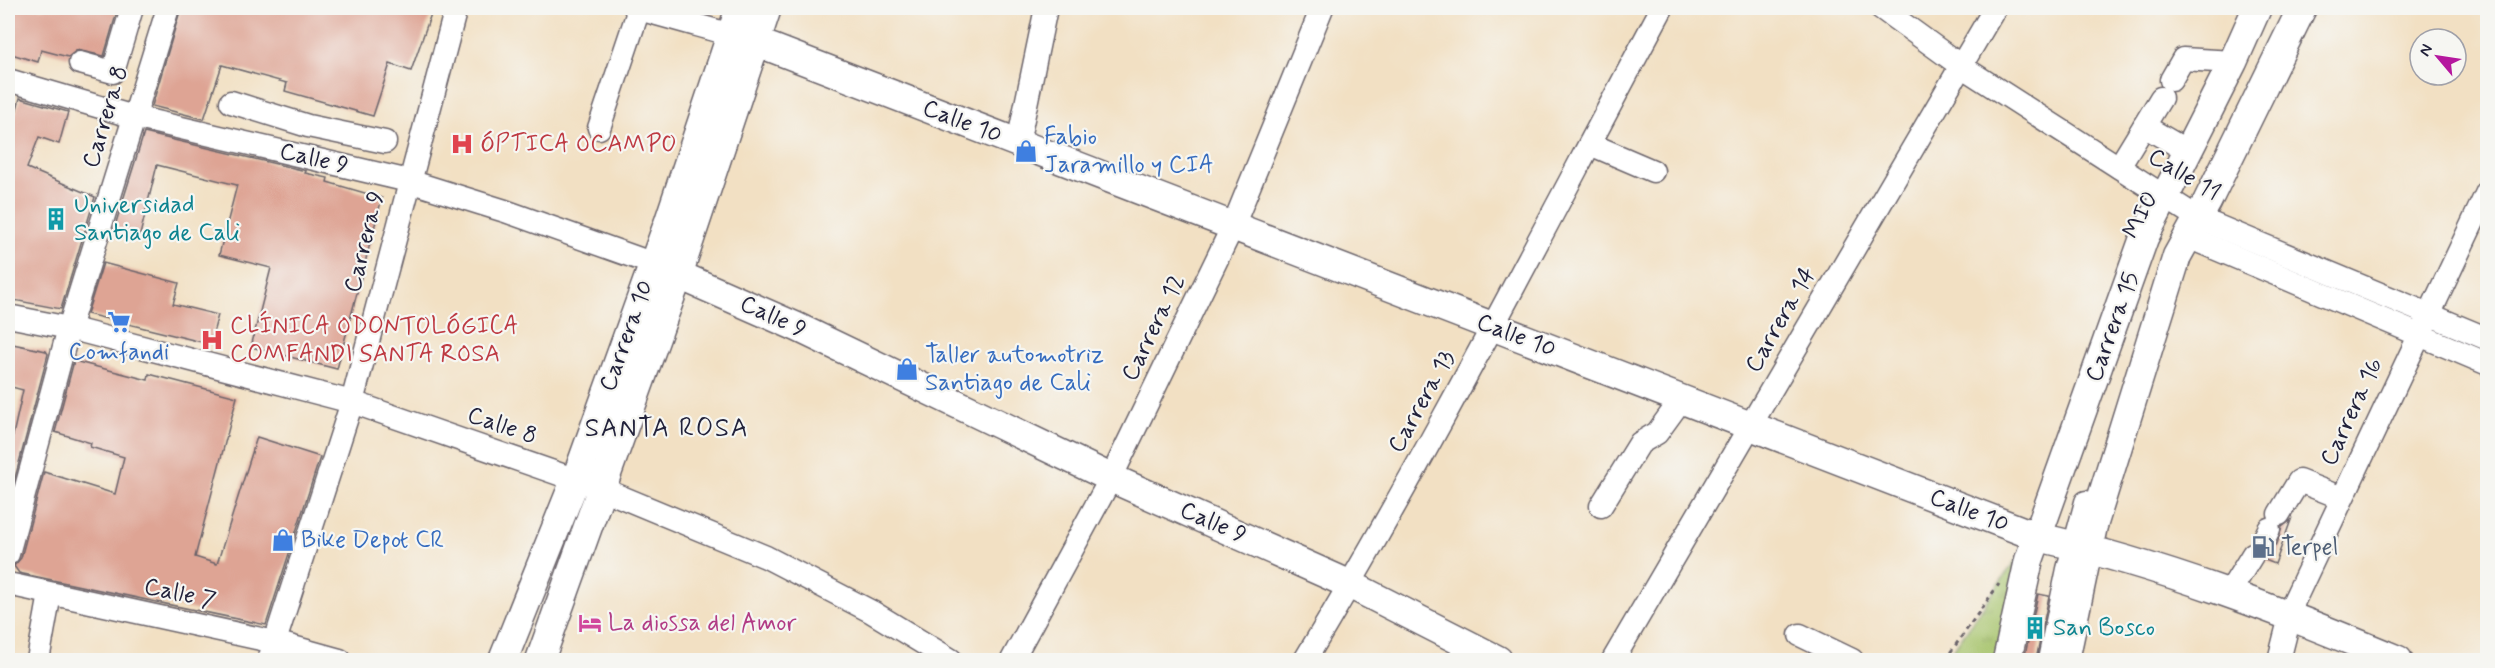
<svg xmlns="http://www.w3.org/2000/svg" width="2495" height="668" viewBox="0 0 2495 668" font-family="Mynerve,sans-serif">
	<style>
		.park { fill: url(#park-tufts); stroke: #647253; stroke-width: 1.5 }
		.building { fill: #dea494 }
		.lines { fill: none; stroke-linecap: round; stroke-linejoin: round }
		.minor-casing { stroke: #6b646b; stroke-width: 25 }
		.major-casing { stroke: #6b646b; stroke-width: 31 }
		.path { stroke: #6b646b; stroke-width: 3; stroke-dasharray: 4.5 4.5; stroke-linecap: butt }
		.minor { stroke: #fff; stroke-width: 22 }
		.major { stroke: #fff; stroke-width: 28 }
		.labels { text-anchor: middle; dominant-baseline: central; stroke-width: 4.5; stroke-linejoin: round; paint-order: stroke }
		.street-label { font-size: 24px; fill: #22223b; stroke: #f6f6f2 }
		.shop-label { font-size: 24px; fill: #366cbe; stroke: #f6f6f2; text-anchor: start }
		.health-label { font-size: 24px; fill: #be3a42; stroke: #f6f6f2; text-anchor: start }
		.culture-label { font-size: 24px; fill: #0d838f; stroke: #f6f6f2; text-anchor: start }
		.service-label { font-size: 24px; fill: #4e5e75; stroke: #f6f6f2; text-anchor: start }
		.hotel-label { font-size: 24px; fill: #b23c85; stroke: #f6f6f2; text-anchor: start }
		.neighbourhood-label { font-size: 26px; letter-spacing: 1.5px; fill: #22223b; stroke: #f6f6f2 }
	</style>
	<defs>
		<pattern id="park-tufts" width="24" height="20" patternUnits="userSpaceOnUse" patternTransform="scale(1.5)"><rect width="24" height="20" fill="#a6c36b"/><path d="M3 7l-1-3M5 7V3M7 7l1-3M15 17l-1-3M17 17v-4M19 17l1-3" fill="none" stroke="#8fa75e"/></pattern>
	</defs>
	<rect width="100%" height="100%" fill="#f6f6f2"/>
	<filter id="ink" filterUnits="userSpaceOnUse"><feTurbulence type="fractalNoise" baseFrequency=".0167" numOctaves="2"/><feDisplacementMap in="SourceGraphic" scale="12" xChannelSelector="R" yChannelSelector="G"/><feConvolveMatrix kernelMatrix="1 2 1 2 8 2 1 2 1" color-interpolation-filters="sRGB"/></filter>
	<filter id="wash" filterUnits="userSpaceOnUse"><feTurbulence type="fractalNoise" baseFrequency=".008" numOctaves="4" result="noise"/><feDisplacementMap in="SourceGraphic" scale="24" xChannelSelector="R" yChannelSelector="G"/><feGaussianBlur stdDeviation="1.35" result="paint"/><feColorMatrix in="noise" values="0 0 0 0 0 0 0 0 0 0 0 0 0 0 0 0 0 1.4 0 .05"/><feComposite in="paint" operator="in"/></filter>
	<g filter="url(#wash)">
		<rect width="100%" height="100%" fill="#f2e0c3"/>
		<path class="park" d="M 2017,558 L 2007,660 L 1946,660 Z"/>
		<g id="blocks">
			<g class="building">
				<path d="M 8,8 L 118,8 L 104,56 L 77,50 L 68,57 L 41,50 L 38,62 L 8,53 Z"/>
				<path d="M 181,8 L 433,8 L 411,71 L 390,64 L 373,116 L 285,91 L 287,83 L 222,65 L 204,119 L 152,106 Z"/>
				<path d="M 20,98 L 68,112 L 59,144 L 39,137 L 27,168 L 95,197 L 61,309 L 8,299 L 8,141 Z"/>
				<path d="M 144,133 L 306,171 L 305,173 L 328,178 L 327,182 L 382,198 L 337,369 L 251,347 L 271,268 L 219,255 L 237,185 L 157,165 L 140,235 L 114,229 Z"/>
				<path d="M 103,263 L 179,283 L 173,304 L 218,315 L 210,344 L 87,314 Z"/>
				<path d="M 8,343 L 46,351 L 48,354 L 8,504 L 8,434 L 13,435 L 23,390 L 8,386 Z"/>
				<path d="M 74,361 L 148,380 L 149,374 L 237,397 L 195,557 L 217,564 L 257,437 L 320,457 L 266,625 L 19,573 L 14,566 L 21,558 L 44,472 L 115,494 L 124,457 L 90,447 L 91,443 L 55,432 Z"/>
				<path d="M 2291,520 L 2275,564 L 2265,560 L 2266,550 L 2277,544 L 2282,527 Z"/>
				<path d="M 2038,594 L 2049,596 L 2036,660 L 2024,660 Z"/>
			</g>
		</g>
	</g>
	<g filter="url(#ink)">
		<use href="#blocks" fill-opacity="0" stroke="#6b646b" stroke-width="1.5"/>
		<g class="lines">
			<g class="minor-casing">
				<g id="minor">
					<path d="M 635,8 L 732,35"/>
					<path d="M 1881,8 L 1961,66 L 2198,218 L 2488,339"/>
					<path d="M 80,63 L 113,72 L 132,8"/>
					<path d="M 8,80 L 134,117 L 409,181 L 505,211 L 654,264"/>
					<path d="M 2171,80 L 2183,59 L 2233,62"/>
					<path d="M 231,102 L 308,126 L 385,142"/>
					<path d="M 2144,126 L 2161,98"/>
					<path d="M 599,128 L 639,9"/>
					<path d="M 1018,143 L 1046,8"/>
					<path d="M 1590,144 L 1653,171"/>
					<path d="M 2119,167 L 2144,126 L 2189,152"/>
					<path d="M 2188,237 L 2488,364"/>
					<path d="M 8,316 L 69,328 L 352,402 L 602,489 L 766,557 L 872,612 L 951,660"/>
					<path d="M 1601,506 L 1640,443 L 1657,433 L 1681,400"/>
					<path d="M 2279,514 L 2299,481 L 2342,498"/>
					<path d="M 2265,537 L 2269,529"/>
					<path d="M 8,554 L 69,328 L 168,8"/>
					<path d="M 8,584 L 275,642 L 340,660"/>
					<path d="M 2229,593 L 2253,554"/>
					<path d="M 1800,635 L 1852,660"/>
					<path d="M 38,660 L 50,594"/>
					<path d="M 269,660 L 352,402 L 456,8"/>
					<path d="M 1012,660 L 1111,478 L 1233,226 L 1322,8"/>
					<path d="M 1305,660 C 1433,447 1545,226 1662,8"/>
					<path d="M 1613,660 L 1995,8"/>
					<path d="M 2049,660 L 2068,569 L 2086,502"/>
					<path d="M 2279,660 L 2294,601 L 2488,190"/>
				</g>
			</g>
			<g class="major-casing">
				<g id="major">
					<path d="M 732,35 L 772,48 L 2038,537 C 2162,565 2281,611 2398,660"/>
					<path d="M 654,264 L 797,327 L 1111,478 L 1351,585 L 1498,660"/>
					<path d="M 503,660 L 580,468 L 669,221 L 740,8"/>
					<path d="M 540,660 L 673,290 L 767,8"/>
					<path d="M 2007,660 L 2029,560 L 2144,238 L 2233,62 L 2257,8"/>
					<path d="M 2065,660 L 2093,526 L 2177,256 L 2207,202 L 2302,8"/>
				</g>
			</g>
			<path class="path" d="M 1945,660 L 1999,584"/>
			<use href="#minor" class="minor"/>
			<use href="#major" class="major"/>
		</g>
	</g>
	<defs>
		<g id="hospital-bare" transform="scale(1.8)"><path d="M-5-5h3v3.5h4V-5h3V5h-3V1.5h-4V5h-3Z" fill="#e0444e" stroke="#f6f6f2" stroke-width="2.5" paint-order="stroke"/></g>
		<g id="shop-bare" transform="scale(1.8)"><path d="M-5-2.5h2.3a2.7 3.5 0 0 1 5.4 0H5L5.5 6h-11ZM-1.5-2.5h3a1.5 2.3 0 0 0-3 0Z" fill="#3f7fe0" stroke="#f6f6f2" stroke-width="2.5" paint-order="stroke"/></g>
		<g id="building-bare" transform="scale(1.8)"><path d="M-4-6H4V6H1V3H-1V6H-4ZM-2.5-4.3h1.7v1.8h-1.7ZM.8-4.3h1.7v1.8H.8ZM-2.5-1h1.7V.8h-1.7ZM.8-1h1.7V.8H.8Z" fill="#0f9aa8" stroke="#f6f6f2" stroke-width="2.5" paint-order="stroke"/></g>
		<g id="supermarket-bare" transform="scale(1.8)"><path d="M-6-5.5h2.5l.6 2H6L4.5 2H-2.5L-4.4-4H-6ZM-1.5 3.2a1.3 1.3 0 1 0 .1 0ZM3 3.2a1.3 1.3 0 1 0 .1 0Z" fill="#3f7fe0" stroke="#f6f6f2" stroke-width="2.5" paint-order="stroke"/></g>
		<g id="fuel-bare" transform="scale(1.8)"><path d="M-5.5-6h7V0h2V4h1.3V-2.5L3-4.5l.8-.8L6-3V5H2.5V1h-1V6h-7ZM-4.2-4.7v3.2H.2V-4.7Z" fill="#5c6f8a" stroke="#f6f6f2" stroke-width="2.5" paint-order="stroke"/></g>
		<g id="hotel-bare" transform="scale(1.8)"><path d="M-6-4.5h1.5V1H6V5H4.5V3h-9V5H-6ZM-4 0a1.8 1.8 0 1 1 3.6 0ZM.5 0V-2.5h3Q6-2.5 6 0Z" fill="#d1479c" stroke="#f6f6f2" stroke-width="2.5" paint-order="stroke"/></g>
	</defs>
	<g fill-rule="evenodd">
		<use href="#hospital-bare" x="462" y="144"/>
		<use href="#shop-bare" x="1026" y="151"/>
		<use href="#building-bare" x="56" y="219"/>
		<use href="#supermarket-bare" x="119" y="322"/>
		<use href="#hospital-bare" x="212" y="340"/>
		<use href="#shop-bare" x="907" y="369"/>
		<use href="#shop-bare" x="283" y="540"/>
		<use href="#fuel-bare" x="2263" y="547"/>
		<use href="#hotel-bare" x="590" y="623"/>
		<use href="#building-bare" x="2035" y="628"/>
	</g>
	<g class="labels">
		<g class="street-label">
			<text transform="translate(106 117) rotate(-73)">Carrera 8</text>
			<text transform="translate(962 122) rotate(21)">Calle 10</text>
			<text transform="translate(314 159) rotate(13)">Calle 9</text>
			<text transform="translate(2184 175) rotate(31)">Calle 11</text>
			<text transform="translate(2141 215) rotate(-63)">MIO</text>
			<text transform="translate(365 242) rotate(-76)">Carrera 9</text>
			<text transform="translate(773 317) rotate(25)">Calle 9</text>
			<text transform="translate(1781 320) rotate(-60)">Carrera 14</text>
			<text transform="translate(2113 327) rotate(-70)">Carrera 15</text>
			<text transform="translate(1154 328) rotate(-64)">Carrera 12</text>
			<text transform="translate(627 336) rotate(-70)">Carrera 10</text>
			<text transform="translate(1516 336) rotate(21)">Calle 10</text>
			<text transform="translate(1422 402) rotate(-61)">Carrera 13</text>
			<text transform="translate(2352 412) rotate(-65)">Carrera 16</text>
			<text transform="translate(502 426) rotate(19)">Calle 8</text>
			<text transform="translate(1969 511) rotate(21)">Calle 10</text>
			<text transform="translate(1213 523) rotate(24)">Calle 9</text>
			<text transform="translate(180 594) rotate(12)">Calle 7</text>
		</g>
		<g class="shop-label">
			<text x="1044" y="137">Fabio<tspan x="1044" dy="28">Jaramillo y CIA</tspan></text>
			<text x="119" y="352" text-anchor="middle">Comfandi</text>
			<text x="925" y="355">Taller automotriz<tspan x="925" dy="28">Santiago de Cali</tspan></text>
			<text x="301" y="540">Bike Depot CR</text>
		</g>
		<g class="health-label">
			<text x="480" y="144">ÓPTICA OCAMPO</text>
			<text x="230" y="326">CLÍNICA ODONTOLÓGICA<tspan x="230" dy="28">COMFANDI SANTA ROSA</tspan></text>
		</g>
		<g class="culture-label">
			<text x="74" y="205">Universidad<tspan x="74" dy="28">Santiago de Cali</tspan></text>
			<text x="2053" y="628">San Bosco</text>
		</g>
		<g class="service-label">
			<text x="2281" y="547">Terpel</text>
		</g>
		<g class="hotel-label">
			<text x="608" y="623">La diossa del Amor</text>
		</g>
		<g class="neighbourhood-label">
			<text x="667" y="429">SANTA ROSA</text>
		</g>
	</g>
	<rect width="2495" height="668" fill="none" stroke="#f6f6f2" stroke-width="30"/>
	<g transform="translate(2438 57) rotate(299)"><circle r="28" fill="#f6f6f2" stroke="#a1a1a9" stroke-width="1.5"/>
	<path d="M0-4.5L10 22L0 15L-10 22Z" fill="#b5179e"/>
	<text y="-9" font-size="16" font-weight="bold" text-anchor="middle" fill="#22223b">N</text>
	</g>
</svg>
